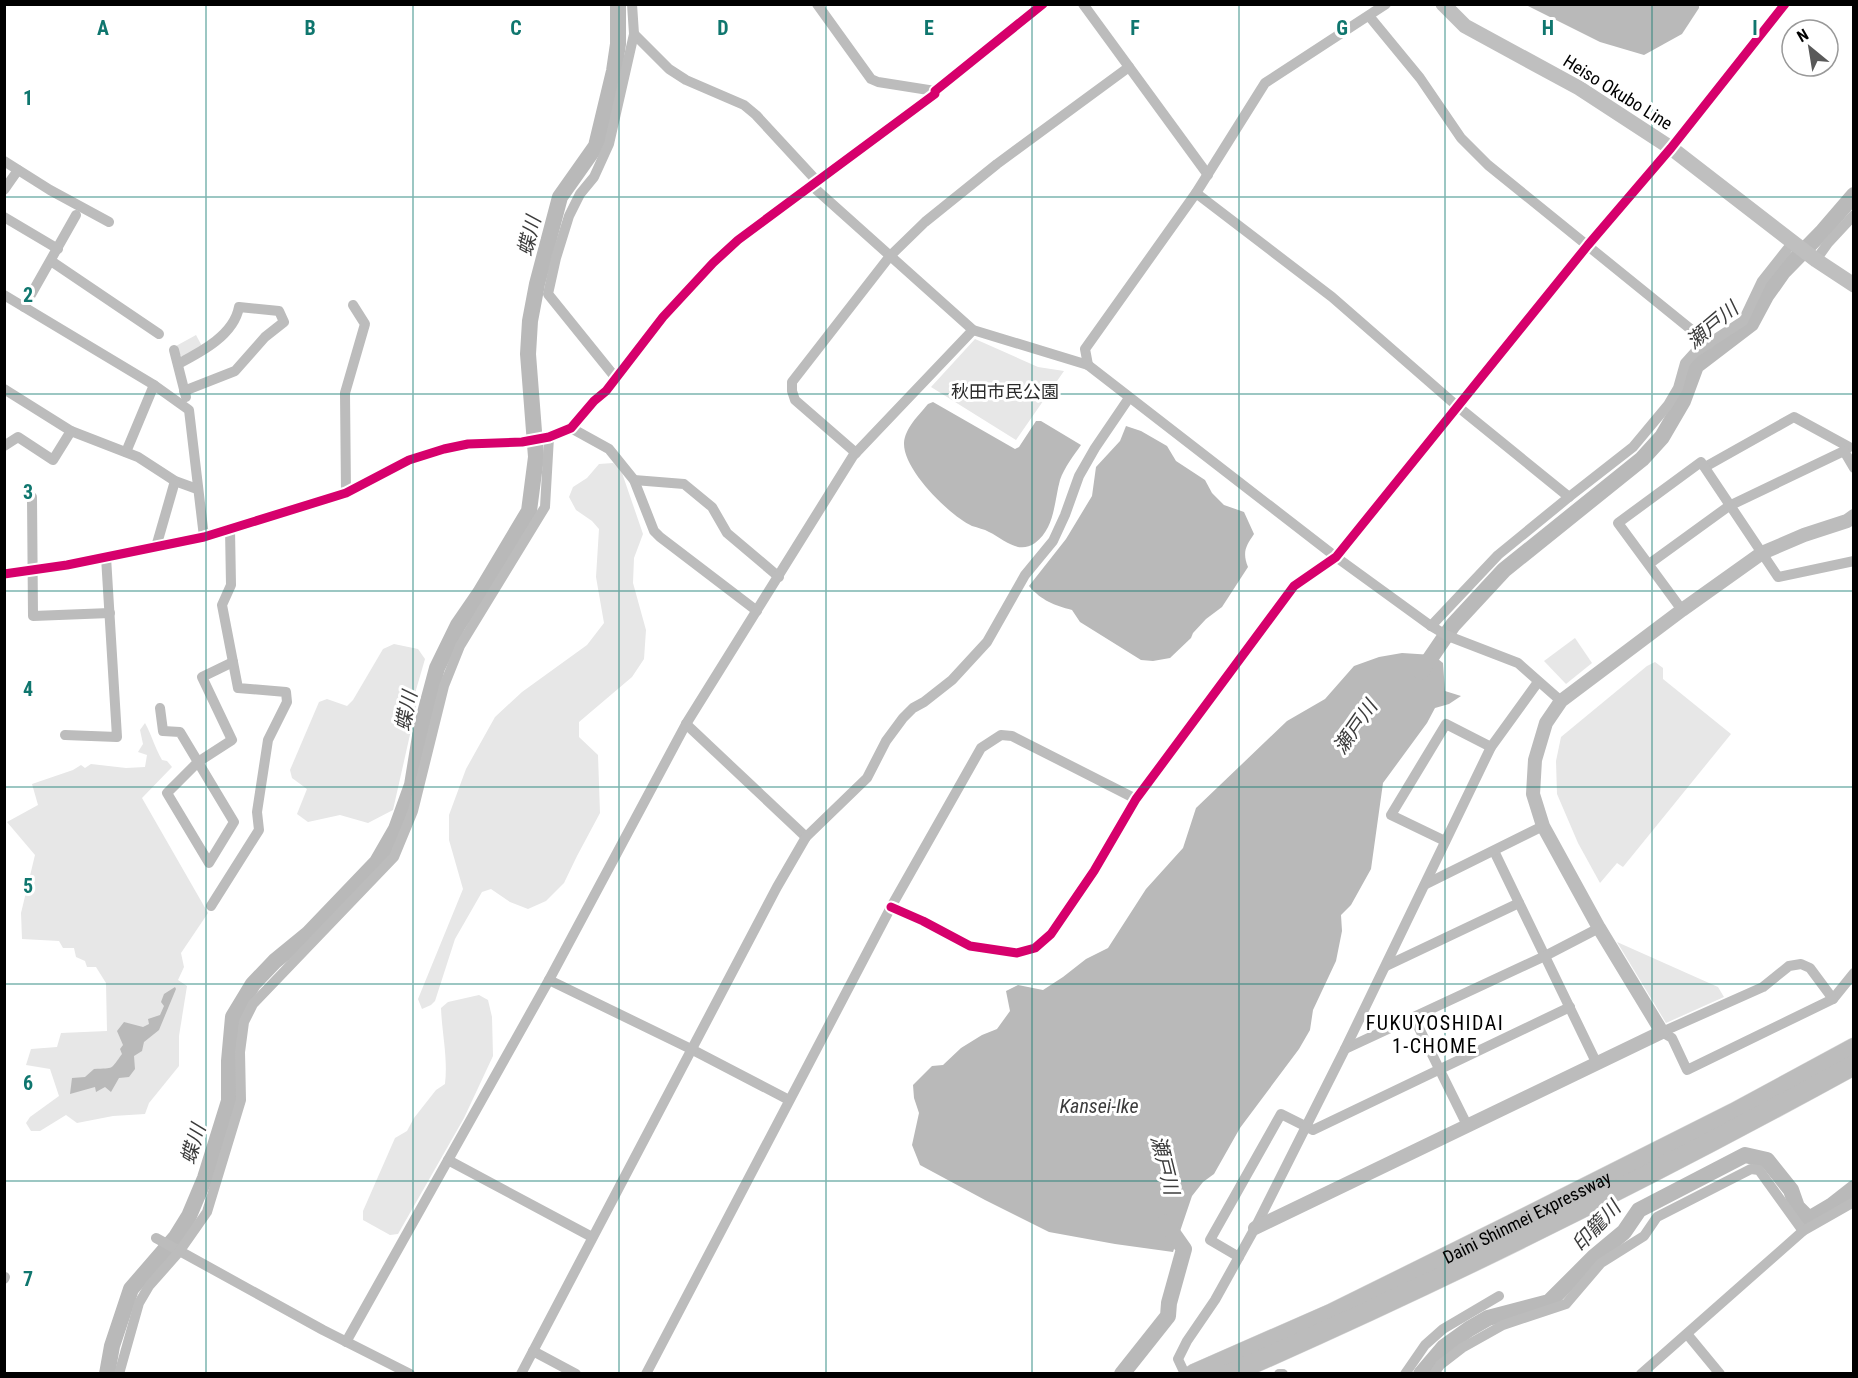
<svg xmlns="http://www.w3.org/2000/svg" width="1858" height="1378" viewBox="0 0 1858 1378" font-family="'Roboto Condensed','Noto Sans JP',sans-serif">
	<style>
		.green { fill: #e7e7e7 }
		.water { fill: #b9b9b9 }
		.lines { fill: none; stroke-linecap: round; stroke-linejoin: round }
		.river { stroke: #b9b9b9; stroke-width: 16 }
		.motorway-casing { stroke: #dbdbdb; stroke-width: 21 }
		.minor { stroke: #bcbcbc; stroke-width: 10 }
		.tertiary { stroke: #bcbcbc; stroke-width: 14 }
		.secondary { stroke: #bfbfbf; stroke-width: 15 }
		.motorway { stroke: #bcbcbc; stroke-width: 20 }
		.cycleway-casing { stroke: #fff; stroke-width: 13 }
		.cycleway { stroke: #d6006c; stroke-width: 9 }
		.grid { fill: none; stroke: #0f766e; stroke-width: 1.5; stroke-opacity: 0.55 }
		.labels { text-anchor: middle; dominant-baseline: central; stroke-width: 6; stroke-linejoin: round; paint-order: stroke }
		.street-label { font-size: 18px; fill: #000; stroke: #fff }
		.park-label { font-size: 18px; fill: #2b2b2b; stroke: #fff }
		.water-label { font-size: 20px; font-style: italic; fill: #3c3c3c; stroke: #fff }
		.neighbourhood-label { font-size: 20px; letter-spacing: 1.5px; fill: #000; stroke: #fff }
		.grid-label { font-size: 20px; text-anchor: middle; font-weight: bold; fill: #0f766e; stroke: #fff; stroke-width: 6; stroke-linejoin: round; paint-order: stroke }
	</style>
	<rect width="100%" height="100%" fill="#fff"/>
	<g class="green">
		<path d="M 196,335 L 203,348 L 184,358 L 180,355 L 176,346 Z"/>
		<path d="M 975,339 L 1038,367 L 1064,371 L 1016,440 L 931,387 Z"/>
		<path d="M 613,463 L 621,470 L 643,534 L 634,558 L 633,583 L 646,630 L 644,659 L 632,677 L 579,722 L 579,737 L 598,755 L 600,813 L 577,856 L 564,883 L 546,901 L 528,909 L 510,902 L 491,889 L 482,892 L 455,939 L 435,1001 L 431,1005 L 422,1009 L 418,999 L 463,889 L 449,840 L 449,815 L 466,769 L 495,717 L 522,692 L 587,645 L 604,623 L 596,577 L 599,529 L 592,521 L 576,510 L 569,497 L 573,487 L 587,478 L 599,464 Z"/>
		<path d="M 1575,638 L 1592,663 L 1566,684 L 1544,661 Z"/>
		<path d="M 394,644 L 418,649 L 425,659 L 416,690 L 416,708 L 393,810 L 368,823 L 340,815 L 308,822 L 297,814 L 307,789 L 292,778 L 290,770 L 319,702 L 327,699 L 347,706 L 353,700 L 383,649 Z"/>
		<path d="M 1655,662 L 1663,668 L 1663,679 L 1731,734 L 1623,867 L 1617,863 L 1600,883 L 1578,843 L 1557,794 L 1556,761 L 1561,737 L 1647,666 Z"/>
		<path d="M 145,723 C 152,736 155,748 162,760 L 167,761 L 172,767 L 142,798 L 208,913 L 181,953 L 184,967 L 178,980 L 187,986 L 179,1036 L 179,1066 L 149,1103 L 145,1114 L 113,1116 L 77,1123 L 66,1115 L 40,1131 L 31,1131 L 26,1123 L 30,1117 L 59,1096 L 50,1069 L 26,1065 L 31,1049 L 57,1047 L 61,1033 L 107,1031 L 106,983 L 96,967 L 87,967 L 85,961 L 76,957 L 74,948 L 63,948 L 59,941 L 22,939 L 21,913 L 35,855 L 7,822 L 38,805 L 32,784 L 73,770 L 81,765 L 85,768 L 91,764 L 126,768 L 145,767 L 147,755 L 138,752 L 143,744 L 140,730 Z"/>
		<path d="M 1617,942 L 1718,987 L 1724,997 L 1666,1023 Z"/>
		<path d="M 479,995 L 488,1000 L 492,1017 L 493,1056 L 464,1118 L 398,1234 L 390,1235 L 363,1220 L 363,1211 L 395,1138 L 407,1131 L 414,1118 L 436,1090 L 445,1084 C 448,1058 442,1034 441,1008 L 448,1002 Z"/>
	</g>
	<g class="water">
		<path d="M 1526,5 L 1699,4 L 1699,8 L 1682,34 L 1644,55 L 1600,42 Z"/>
		<path d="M 933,402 L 1015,449 L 1019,447 L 1036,421 L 1041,421 L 1081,445 C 1074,455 1064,468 1060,480 C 1054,502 1055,528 1035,543 C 1018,555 1004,539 989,532 C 984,529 978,528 972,526 C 949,515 903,470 904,443 C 905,428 919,415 928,404 Z"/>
		<path d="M 1126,426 L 1141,431 L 1167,446 L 1176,461 L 1205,480 L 1212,493 L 1224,505 L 1244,512 L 1254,534 C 1246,546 1242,552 1248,567 L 1222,607 L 1206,619 L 1193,633 L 1191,638 L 1170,658 L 1153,661 L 1141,660 L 1080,622 L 1072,610 C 1054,605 1042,601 1029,586 L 1066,539 L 1092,496 L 1096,467 L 1120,441 Z"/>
		<path d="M 1402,653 L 1433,655 L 1443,663 L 1445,691 L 1461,696 L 1449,704 L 1435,708 L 1427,723 L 1383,783 L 1371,869 L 1351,905 L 1341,915 L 1342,931 L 1336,961 L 1313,1010 L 1310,1030 L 1299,1049 L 1240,1128 L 1214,1174 L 1203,1182 L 1192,1196 L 1173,1252 L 1115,1244 L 1049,1232 L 985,1200 L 920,1165 L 912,1145 L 919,1113 L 914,1098 L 913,1085 L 932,1066 L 943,1065 L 961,1048 L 982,1035 L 997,1029 L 1010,1011 L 1006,991 L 1018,985 L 1043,990 L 1063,977 L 1086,959 L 1108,948 L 1146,889 L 1183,848 L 1196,808 L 1287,721 L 1325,699 L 1354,666 L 1379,657 Z"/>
		<path d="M 175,987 L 176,989 L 159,1030 L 144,1042 L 142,1051 L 134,1056 L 135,1069 L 129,1077 L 119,1078 L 111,1092 L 105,1087 L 96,1092 L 95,1087 L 70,1094 L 72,1078 L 85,1077 L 94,1069 C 115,1068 110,1070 122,1054 L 120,1049 L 123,1045 L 117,1031 L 124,1022 L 143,1027 L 149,1024 L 148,1019 L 160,1015 L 164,1006 L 161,1002 L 164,994 Z"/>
	</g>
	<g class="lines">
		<g class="river">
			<path d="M 1421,672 L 1453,625 L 1504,570 L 1642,459 L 1662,437 L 1683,401 L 1696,366 L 1751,324 L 1766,296 L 1783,272 L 1823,231 L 1854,195"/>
			<path d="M 107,1374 L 112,1346 L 131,1289 L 176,1237 L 189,1216 L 205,1178 L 229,1101 L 229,1061 L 233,1017 L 253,984 L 275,961 L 308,934 L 377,862 L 396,829 L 412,785 L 422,724 L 437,668 L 458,625 L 480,593 L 529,511 L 536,457 L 528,354 L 530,321 L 537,284 L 560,197 L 596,146 L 614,71 L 618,44 L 618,4"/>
			<path d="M 1122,1374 L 1168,1316 L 1169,1303 L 1184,1249 L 1165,1222"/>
			<path d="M 1421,1374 L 1444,1347 L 1469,1329 L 1488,1318 L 1549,1302 L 1594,1257 L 1624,1232 L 1639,1210 L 1745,1155 L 1767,1160 L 1791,1190 L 1797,1207 L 1809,1219 L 1831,1206 L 1854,1188"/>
		</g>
		<g class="motorway-casing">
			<g id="motorway">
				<path id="s1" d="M 1194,1374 L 1333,1313 L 1529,1216 L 1734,1113 L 1854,1048"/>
				<path d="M 1229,1374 C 1442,1281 1650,1177 1854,1065"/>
			</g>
		</g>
		<g class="minor">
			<path d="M 817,4 L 871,79 L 878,82 L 935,91"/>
			<path d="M 1083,4 L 1208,175"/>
			<path d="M 1369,16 L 1420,78 L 1461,138 L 1488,165 L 1709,344"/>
			<path d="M 634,34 L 669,69 L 686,80 L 744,105 L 756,115 L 815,179 L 811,185"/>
			<path d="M 4,161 L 50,190 L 109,222"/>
			<path d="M 811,185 L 973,330 L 1088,365 L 1336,557 L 1431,626 L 1448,636 L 1518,663 L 1561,701"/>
			<path d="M 4,190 L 18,170"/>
			<path d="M 1196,193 L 1332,297 L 1457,406 L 1569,497"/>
			<path d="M 4,217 L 58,249"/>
			<path d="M 1816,260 L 1828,243 L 1854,215"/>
			<path d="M 51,261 L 159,334"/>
			<path d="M 4,295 L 154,385 L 189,410 L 204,537"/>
			<path d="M 24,307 L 76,215"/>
			<path d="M 174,350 L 186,397"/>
			<path d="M 178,364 C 201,352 234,335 239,307 L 279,311 L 284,322 L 265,337 L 235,371 L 184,391"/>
			<path d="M 1088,365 L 1085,349 L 1196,193 L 1265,83 L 1386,4"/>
			<path d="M 615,377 L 548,294 L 556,258 L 569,216 L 580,194 L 594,177 L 609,144 L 634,34 L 632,4"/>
			<path d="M 4,389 L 71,431 L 138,457 L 175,481 L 197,489"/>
			<path d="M 571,428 L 609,449 L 634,480 L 654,531 L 660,537 L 757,611"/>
			<path d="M 4,446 L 18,437 L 53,460 L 71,431"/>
			<path d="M 126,452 L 154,385"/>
			<path d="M 856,453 L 795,400 L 792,391 L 792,382 L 890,256 L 925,222 L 997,164 L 1129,67"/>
			<path d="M 1705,467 L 1794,417 L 1849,447 L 1844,451 L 1854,468"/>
			<path d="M 634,480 L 684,484 L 712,507 L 727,533 L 779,577"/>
			<path d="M 346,493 L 345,393 L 365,324 L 353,305"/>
			<path d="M 32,497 L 33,616 L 110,613"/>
			<path d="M 156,547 L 175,481"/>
			<path d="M 1649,564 L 1729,506 L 1844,451"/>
			<path d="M 4,574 L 67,565 L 204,537 L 346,493 L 409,460 L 444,449 L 468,444 L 522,442 L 549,437 L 571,428 L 594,401 L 606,391 L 663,317 L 713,263 L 738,240 L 935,94 L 935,91 L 1043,4"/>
			<path d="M 1682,610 L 1618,523 L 1701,462 L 1778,577 L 1854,561"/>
			<path d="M 1431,626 L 1498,555 L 1569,497 L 1633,447 L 1668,405 L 1678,388 L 1685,363 L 1694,353 L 1743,321 L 1762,281 L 1793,242"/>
			<path d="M 160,708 L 163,731 L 180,732 L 234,822 L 209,863 L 167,793 L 198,762 L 232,740 L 202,677 L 233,662"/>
			<path d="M 686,724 L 806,837"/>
			<path d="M 65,735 L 117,737 L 106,557"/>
			<path d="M 1445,841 L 1391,815 L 1446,724 L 1491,747"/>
			<path d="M 1494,851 L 1597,1064"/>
			<path d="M 1426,884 L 1543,826"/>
			<path d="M 211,906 L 259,830 L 257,812 L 268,740 L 287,702 L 286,692 L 238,688 L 222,605 L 231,585 L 230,529"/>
			<path d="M 891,907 L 923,921 L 970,946 L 1017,953 L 1035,948 L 1051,934 L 1094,871 L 1136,799 L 1294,586 L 1336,557 L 1588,245 L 1671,148 L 1785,4"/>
			<path d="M 1386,966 L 1519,903"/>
			<path d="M 549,980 L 691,1049 L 789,1100"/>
			<path d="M 1414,1018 L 1467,1125"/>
			<path d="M 1662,1032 L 1672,1038 L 1687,1070 L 1833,999 L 1854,973"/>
			<path d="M 1662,1032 L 1763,987 L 1789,966 L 1801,964 L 1810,968 L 1833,999"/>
			<path d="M 1345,1049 L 1545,956 L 1599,928"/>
			<path d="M 448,1160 L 592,1237"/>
			<path d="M 156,1238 L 323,1330 L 410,1374"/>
			<path d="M 1239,1257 L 1210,1240 L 1281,1114 L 1313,1130 L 1570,1007"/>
			<path d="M 4,1279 L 5,1277"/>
			<path d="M 1687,1334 L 1720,1374"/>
			<path d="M 346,1342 L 549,980 L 686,724 L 853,456 L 973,330"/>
			<path d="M 533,1351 L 576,1374"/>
			<path d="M 119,1374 L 139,1303 L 149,1286 L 179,1252 L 207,1212 L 241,1100 L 240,1052 L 244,1022 L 253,1004 L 394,857 L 413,811 L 444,686 L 460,646 L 545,507 L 549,437"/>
			<path d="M 521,1374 L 777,887 L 806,837 L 867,778 L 886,741 L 903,718 L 913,708 L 924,702 L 952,680 L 987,642 L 1025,575 L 1053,541 L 1065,515 L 1079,476 L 1095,448 L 1129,398"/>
			<path d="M 646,1374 L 891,907 L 981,748 L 1001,735 L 1012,736 L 1136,799"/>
			<path d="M 1185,1374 L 1178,1359 L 1187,1341 L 1215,1300 L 1255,1228 L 1345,1049 L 1491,747 L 1538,682"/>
			<path d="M 1279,1374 L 1283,1374"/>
			<path d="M 1405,1374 L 1425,1345 L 1443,1329 L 1499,1296"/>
			<path d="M 1434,1374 L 1440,1365 L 1462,1348 L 1503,1325 L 1566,1304 L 1601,1263 L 1644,1236 L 1657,1217 L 1751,1169 L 1759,1170 L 1803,1231"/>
			<path d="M 1641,1374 L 1803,1231 L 1854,1202"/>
		</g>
		<path class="tertiary" d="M 1255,1228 L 1662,1032 L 1599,928 L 1543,826 L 1533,794 L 1535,760 L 1546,723 L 1561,701 L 1682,610 L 1762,553 L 1804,535 L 1847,521 L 1854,516"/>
		<path class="secondary" d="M 1443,4 L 1465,26 L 1579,88 L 1671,148 L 1816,260 L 1854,285"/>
		<use href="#motorway" class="motorway"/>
		<g class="cycleway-casing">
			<g id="cycleway">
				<path d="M 4,574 L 67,565 L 204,537 L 346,493 L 409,460 L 444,449 L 468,444 L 522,442 L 549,437 L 571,428 L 594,401 L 606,391 L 663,317 L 713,263 L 738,240 L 935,94 L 935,91 L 1043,4"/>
				<path d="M 891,907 L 923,921 L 970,946 L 1017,953 L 1035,948 L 1051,934 L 1094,871 L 1136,799 L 1294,586 L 1336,557 L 1588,245 L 1671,148 L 1785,4"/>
			</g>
		</g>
		<use href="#cycleway" class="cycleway"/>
	</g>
	<path class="grid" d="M 206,4 L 206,1374M 413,4 L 413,1374M 619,4 L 619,1374M 826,4 L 826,1374M 1032,4 L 1032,1374M 1239,4 L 1239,1374M 1445,4 L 1445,1374M 1652,4 L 1652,1374M 4,197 L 1854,197M 4,394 L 1854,394M 4,591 L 1854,591M 4,787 L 1854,787M 4,984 L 1854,984M 4,1181 L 1854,1181"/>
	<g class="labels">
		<g class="street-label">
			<text transform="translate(1618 92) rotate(32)">Heiso Okubo Line</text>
			<text stroke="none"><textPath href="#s1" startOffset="368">Daini Shinmei Expressway</textPath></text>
		</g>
		<g class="park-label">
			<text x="1005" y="391">秋田市民公園</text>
		</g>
		<g class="water-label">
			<text transform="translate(529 236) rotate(-76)">蝶川</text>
			<text transform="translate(1712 325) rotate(-40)">瀬戸川</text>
			<text transform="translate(406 711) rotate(-78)">蝶川</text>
			<text transform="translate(1355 727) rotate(-55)">瀬戸川</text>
			<text x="1099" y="1106">Kansei-Ike</text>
			<text transform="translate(193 1144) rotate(-73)">蝶川</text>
			<text transform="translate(1165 1165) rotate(76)">瀬戸川</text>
			<text transform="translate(1596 1226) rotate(-47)">印籠川</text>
		</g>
		<g class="neighbourhood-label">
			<text x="1435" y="1023">FUKUYOSHIDAI<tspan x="1435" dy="23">1-CHOME</tspan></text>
		</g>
	</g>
	<g class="grid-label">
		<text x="103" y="35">A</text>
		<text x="310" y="35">B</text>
		<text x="516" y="35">C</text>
		<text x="723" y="35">D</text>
		<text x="929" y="35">E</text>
		<text x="1135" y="35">F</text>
		<text x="1342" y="35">G</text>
		<text x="1548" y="35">H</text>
		<text x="1755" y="35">I</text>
		<text x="28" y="105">1</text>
		<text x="28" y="302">2</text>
		<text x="28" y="499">3</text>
		<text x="28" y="696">4</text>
		<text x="28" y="893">5</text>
		<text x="28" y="1090">6</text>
		<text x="28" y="1286">7</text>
	</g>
	<rect width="1858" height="1378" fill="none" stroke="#000000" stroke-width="12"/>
	<g transform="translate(1810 48) rotate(330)"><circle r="28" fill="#ffffff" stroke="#999999" stroke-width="1.5"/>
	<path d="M0-4.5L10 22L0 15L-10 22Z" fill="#595959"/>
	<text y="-9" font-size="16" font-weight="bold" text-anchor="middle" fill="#000000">N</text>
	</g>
</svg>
